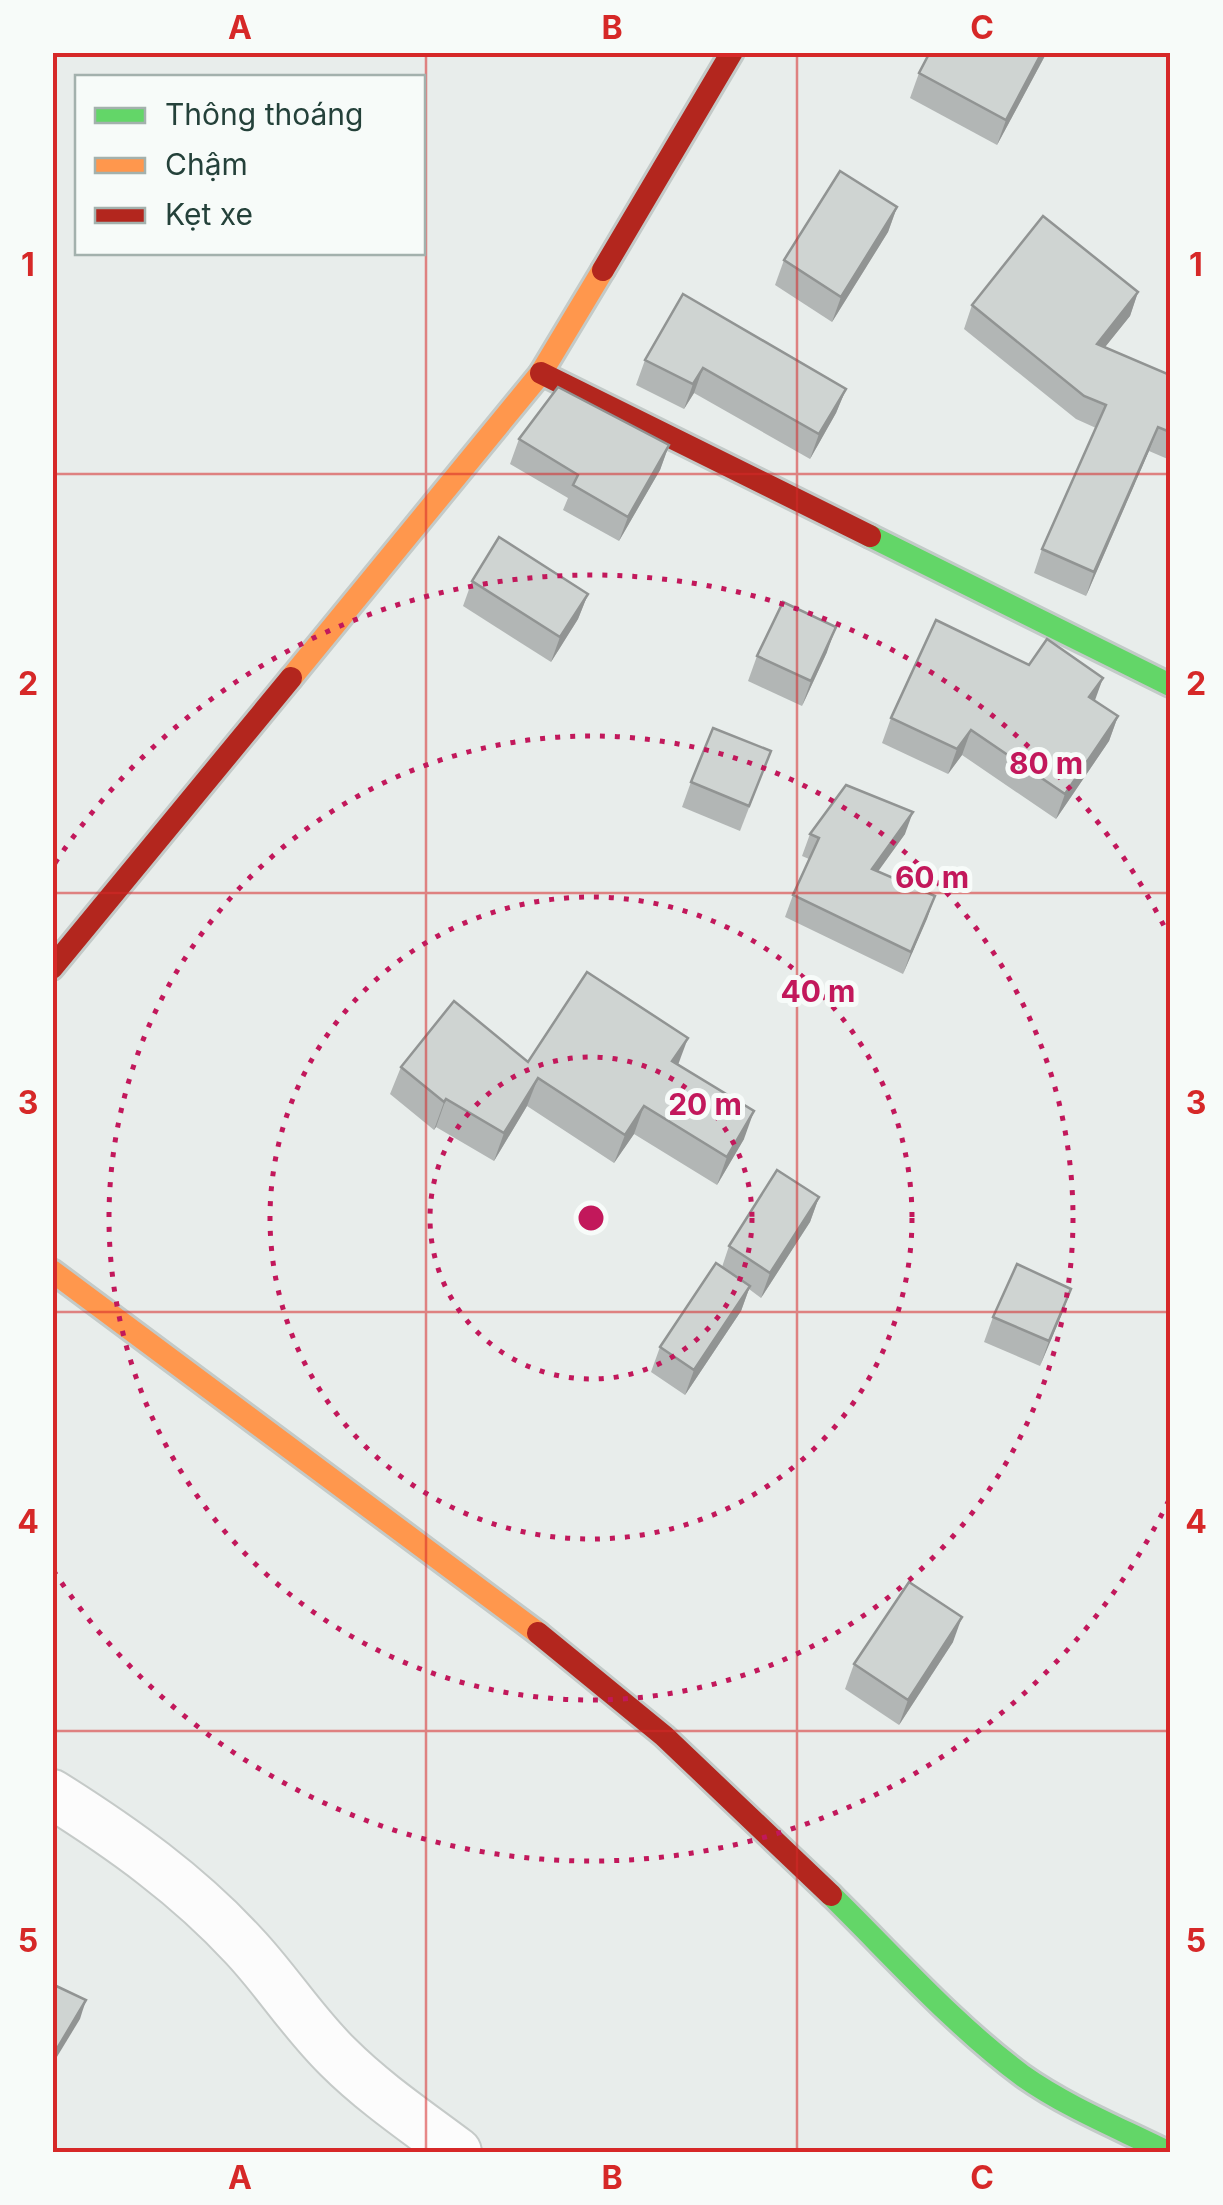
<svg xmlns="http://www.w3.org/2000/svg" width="1223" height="2205" viewBox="0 0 1223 2205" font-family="Inter,sans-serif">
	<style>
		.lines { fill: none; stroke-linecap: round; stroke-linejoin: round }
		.street-casing { stroke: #c5cac8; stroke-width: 52 }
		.fast-casing { stroke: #c3cac8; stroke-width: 28 }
		.slow-casing { stroke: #c3cac8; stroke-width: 28 }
		.jam-casing { stroke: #c3cac8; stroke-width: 28 }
		.street { stroke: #fcfcfc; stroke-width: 48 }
		.fast { stroke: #63d668; stroke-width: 22 }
		.slow { stroke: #ff974d; stroke-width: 22 }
		.jam { stroke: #b3261e; stroke-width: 22 }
		.wall { fill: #b2b6b5 }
		.shaded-wall { fill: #919493 }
		.building { fill: #cfd4d2; stroke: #919493; stroke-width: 2.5 }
		.grid { fill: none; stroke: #d62828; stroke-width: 2.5; stroke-opacity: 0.55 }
		.ring { fill: none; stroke: #c2185b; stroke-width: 5; stroke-dasharray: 5 10 }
		.centre { fill: #c2185b; stroke: #f7fbf9; stroke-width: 5 }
		.ring-label { font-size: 30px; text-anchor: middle; font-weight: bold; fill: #c2185b; stroke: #f7fbf9; stroke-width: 10; stroke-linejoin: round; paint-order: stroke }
		.neatline { fill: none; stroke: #d62828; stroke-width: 4 }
		.grid-label { font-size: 32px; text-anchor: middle; font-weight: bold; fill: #d62828 }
	</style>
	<rect width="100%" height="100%" fill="#e8edeb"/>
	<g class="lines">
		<g class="street-casing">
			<path id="street" d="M 52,1794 C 122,1838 188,1885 244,1946 C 277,1981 303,2023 338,2057 C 374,2093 417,2122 457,2152"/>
		</g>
		<g class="fast-casing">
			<g id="fast">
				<path d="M 870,536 L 1170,685"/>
				<path d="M 831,1895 C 893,1956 953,2024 1023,2076 C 1067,2107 1119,2128 1167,2152"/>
			</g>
		</g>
		<g class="slow-casing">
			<g id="slow">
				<path d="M 291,678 L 541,373 L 603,270"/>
				<path d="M 52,1271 L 538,1633"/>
			</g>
		</g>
		<g class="jam-casing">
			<g id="jam">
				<path d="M 603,270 L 732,52"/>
				<path d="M 541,373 L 870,536"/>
				<path d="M 52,968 L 291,678"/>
				<path d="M 538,1633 L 664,1736 L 831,1895"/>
			</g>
		</g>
		<use href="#street" class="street"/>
		<use href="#fast" class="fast"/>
		<use href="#slow" class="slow"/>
		<use href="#jam" class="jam"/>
	</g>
	<g class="wall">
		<path d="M 1047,52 L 997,145 L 910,98 L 919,73 Z"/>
		<path d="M 897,207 L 888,232 L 832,322 L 775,285 L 784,260 Z"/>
		<path d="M 1138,292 L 1130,316 L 1105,347 L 1170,375 L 1170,460 L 1149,451 L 1086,596 L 1034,573 L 1042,549 L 1096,428 L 1076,419 L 964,329 L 972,305 Z"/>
		<path d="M 645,360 L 846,389 L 836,413 L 810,459 L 694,393 L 684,409 L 636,385 Z"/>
		<path d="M 519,439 L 669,445 L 660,470 L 619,541 L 563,510 L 568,498 L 510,464 Z"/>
		<path d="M 472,581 L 588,594 L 578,619 L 551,662 L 463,606 Z"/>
		<path d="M 827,652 L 802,706 L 748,681 L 757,656 Z"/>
		<path d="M 1029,665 L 1103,678 L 1094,700 L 1118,716 L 1109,741 L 1056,819 L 962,755 L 948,774 L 882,743 L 891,718 Z"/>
		<path d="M 771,751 L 740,831 L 682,807 L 691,782 Z"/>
		<path d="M 810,834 L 905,834 L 878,871 L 935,896 L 903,974 L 785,917 L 793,895 L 809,859 L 802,856 Z"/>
		<path d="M 528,1062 L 678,1065 L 744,1139 L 717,1185 L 634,1134 L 614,1163 L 527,1106 L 494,1161 L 436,1127 L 434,1130 L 390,1094 L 401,1067 Z"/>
		<path d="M 819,1197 L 810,1222 L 761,1298 L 749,1289 L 741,1311 L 685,1395 L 651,1372 L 660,1347 L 722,1267 L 729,1246 Z"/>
		<path d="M 1071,1289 L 1040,1366 L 984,1342 L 993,1317 Z"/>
		<path d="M 953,1642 L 899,1725 L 845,1689 L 854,1664 Z"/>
	</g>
	<g class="shaded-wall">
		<path d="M 1042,52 L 1047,52 L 997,145 L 1006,120 Z"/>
		<path d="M 897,207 L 888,232 L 832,322 L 841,297 Z"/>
		<path d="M 1138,292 L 1130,316 L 1089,367 L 1097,344 Z"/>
		<path d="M 703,368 L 694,393 L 684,409 L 693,384 Z"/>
		<path d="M 846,389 L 836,413 L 810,459 L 819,434 Z"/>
		<path d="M 1158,427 L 1149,451 L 1086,596 L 1094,572 Z"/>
		<path d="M 669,445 L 660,470 L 619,541 L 628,517 Z"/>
		<path d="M 588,594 L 578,619 L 551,662 L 560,637 Z"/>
		<path d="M 836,627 L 827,652 L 802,706 L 811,681 Z"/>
		<path d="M 1103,678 L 1094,703 L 1089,697 Z"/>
		<path d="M 1118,716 L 1109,741 L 1056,819 L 1065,794 Z"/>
		<path d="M 971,730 L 962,755 L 948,774 L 957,749 Z"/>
		<path d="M 913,812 L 905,834 L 864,891 L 872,869 Z"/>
		<path d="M 935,896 L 927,919 L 903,974 L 911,952 Z"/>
		<path d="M 688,1038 L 678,1065 L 672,1061 Z"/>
		<path d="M 538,1078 L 527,1106 L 494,1161 L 504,1133 Z"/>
		<path d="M 446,1099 L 436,1127 L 434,1130 L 444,1102 Z"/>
		<path d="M 644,1106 L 634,1134 L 614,1163 L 625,1135 Z"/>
		<path d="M 754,1111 L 744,1139 L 717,1185 L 727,1157 Z"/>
		<path d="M 819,1197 L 810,1222 L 761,1298 L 770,1273 Z"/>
		<path d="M 750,1286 L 741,1311 L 685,1395 L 694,1370 Z"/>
		<path d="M 1071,1289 L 1062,1314 L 1040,1366 L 1049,1341 Z"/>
		<path d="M 962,1617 L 953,1642 L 899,1725 L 908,1700 Z"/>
		<path d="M 86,2000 L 80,2019 L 52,2065 L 52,2057 Z"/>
	</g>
	<g class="building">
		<path d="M 930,52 L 1042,52 L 1006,120 L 919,73 Z"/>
		<path d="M 840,171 L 897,207 L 841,297 L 784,260 Z"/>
		<path d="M 1043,216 L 1138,292 L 1097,344 L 1170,375 L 1170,432 L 1158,427 L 1094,572 L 1042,549 L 1106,405 L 1084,396 L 972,305 Z"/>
		<path d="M 683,294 L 846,389 L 819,434 L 703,368 L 693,384 L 645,360 Z"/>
		<path d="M 558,387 L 669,445 L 628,517 L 573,485 L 578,475 L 519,439 Z"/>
		<path d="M 499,537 L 588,594 L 560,637 L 472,581 Z"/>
		<path d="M 783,602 L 836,627 L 811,681 L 757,656 Z"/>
		<path d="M 936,620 L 1029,665 L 1047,639 L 1103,678 L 1089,697 L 1118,716 L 1065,794 L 971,730 L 957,749 L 891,718 Z"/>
		<path d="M 713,728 L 771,751 L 749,806 L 691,782 Z"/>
		<path d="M 846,785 L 913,812 L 872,869 L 935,896 L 911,952 L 793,895 L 819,838 L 810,834 Z"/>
		<path d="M 587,972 L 688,1038 L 672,1061 L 754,1111 L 727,1157 L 644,1106 L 625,1135 L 538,1078 L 504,1133 L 446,1099 L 444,1102 L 401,1067 L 454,1001 L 528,1062 Z"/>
		<path d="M 777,1170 L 819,1197 L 770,1273 L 729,1246 Z"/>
		<path d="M 716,1263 L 750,1286 L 694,1370 L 660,1347 Z"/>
		<path d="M 1017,1264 L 1071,1289 L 1049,1341 L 993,1317 Z"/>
		<path d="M 909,1582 L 962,1617 L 908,1700 L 854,1664 Z"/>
		<path d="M 52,1984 L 86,2000 L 52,2057 Z"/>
	</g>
	<path class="grid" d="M 426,52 L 426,2152M 797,52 L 797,2152M 52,474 L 1170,474M 52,893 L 1170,893M 52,1312 L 1170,1312M 52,1731 L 1170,1731"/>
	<g class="ring">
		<circle cx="591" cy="1218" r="161"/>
		<circle cx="591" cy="1218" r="321"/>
		<circle cx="591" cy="1218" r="482"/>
		<path d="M1169 1500A643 643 0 0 1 55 1573M55 863A643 643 0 0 1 1169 936"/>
	</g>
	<circle cx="591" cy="1218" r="15" class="centre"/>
	<g class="ring-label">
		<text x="1046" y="774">80 m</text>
		<text x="932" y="888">60 m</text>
		<text x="818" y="1002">40 m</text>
		<text x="705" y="1115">20 m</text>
	</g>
	<rect width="1223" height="2205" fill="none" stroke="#f7fbf9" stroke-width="110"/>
	<rect x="75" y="75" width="350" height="180" fill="#f7fbf9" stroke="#a3b1ad" stroke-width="2.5"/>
	<rect x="95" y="108" width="50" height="15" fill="#63d668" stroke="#a3b1ad" stroke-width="2.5"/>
	<text x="165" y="125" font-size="30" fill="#24413a">Thông thoáng</text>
	<rect x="95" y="158" width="50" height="15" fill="#ff974d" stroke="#a3b1ad" stroke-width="2.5"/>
	<text x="165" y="175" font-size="30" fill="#24413a">Chậm</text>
	<rect x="95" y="208" width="50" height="15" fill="#b3261e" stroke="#a3b1ad" stroke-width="2.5"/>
	<text x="165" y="225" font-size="30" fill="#24413a">Kẹt xe</text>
	<rect x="55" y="55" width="1113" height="2095" class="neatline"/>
	<g class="grid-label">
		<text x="240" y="39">A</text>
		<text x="612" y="39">B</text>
		<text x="982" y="39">C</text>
		<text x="28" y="276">1</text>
		<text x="1196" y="276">1</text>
		<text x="28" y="695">2</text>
		<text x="1196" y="695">2</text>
		<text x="28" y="1114">3</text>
		<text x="1196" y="1114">3</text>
		<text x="28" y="1533">4</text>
		<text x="1196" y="1533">4</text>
		<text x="28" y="1952">5</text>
		<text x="1196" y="1952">5</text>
		<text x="240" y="2189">A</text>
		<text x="612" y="2189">B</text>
		<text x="982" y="2189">C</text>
	</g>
</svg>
